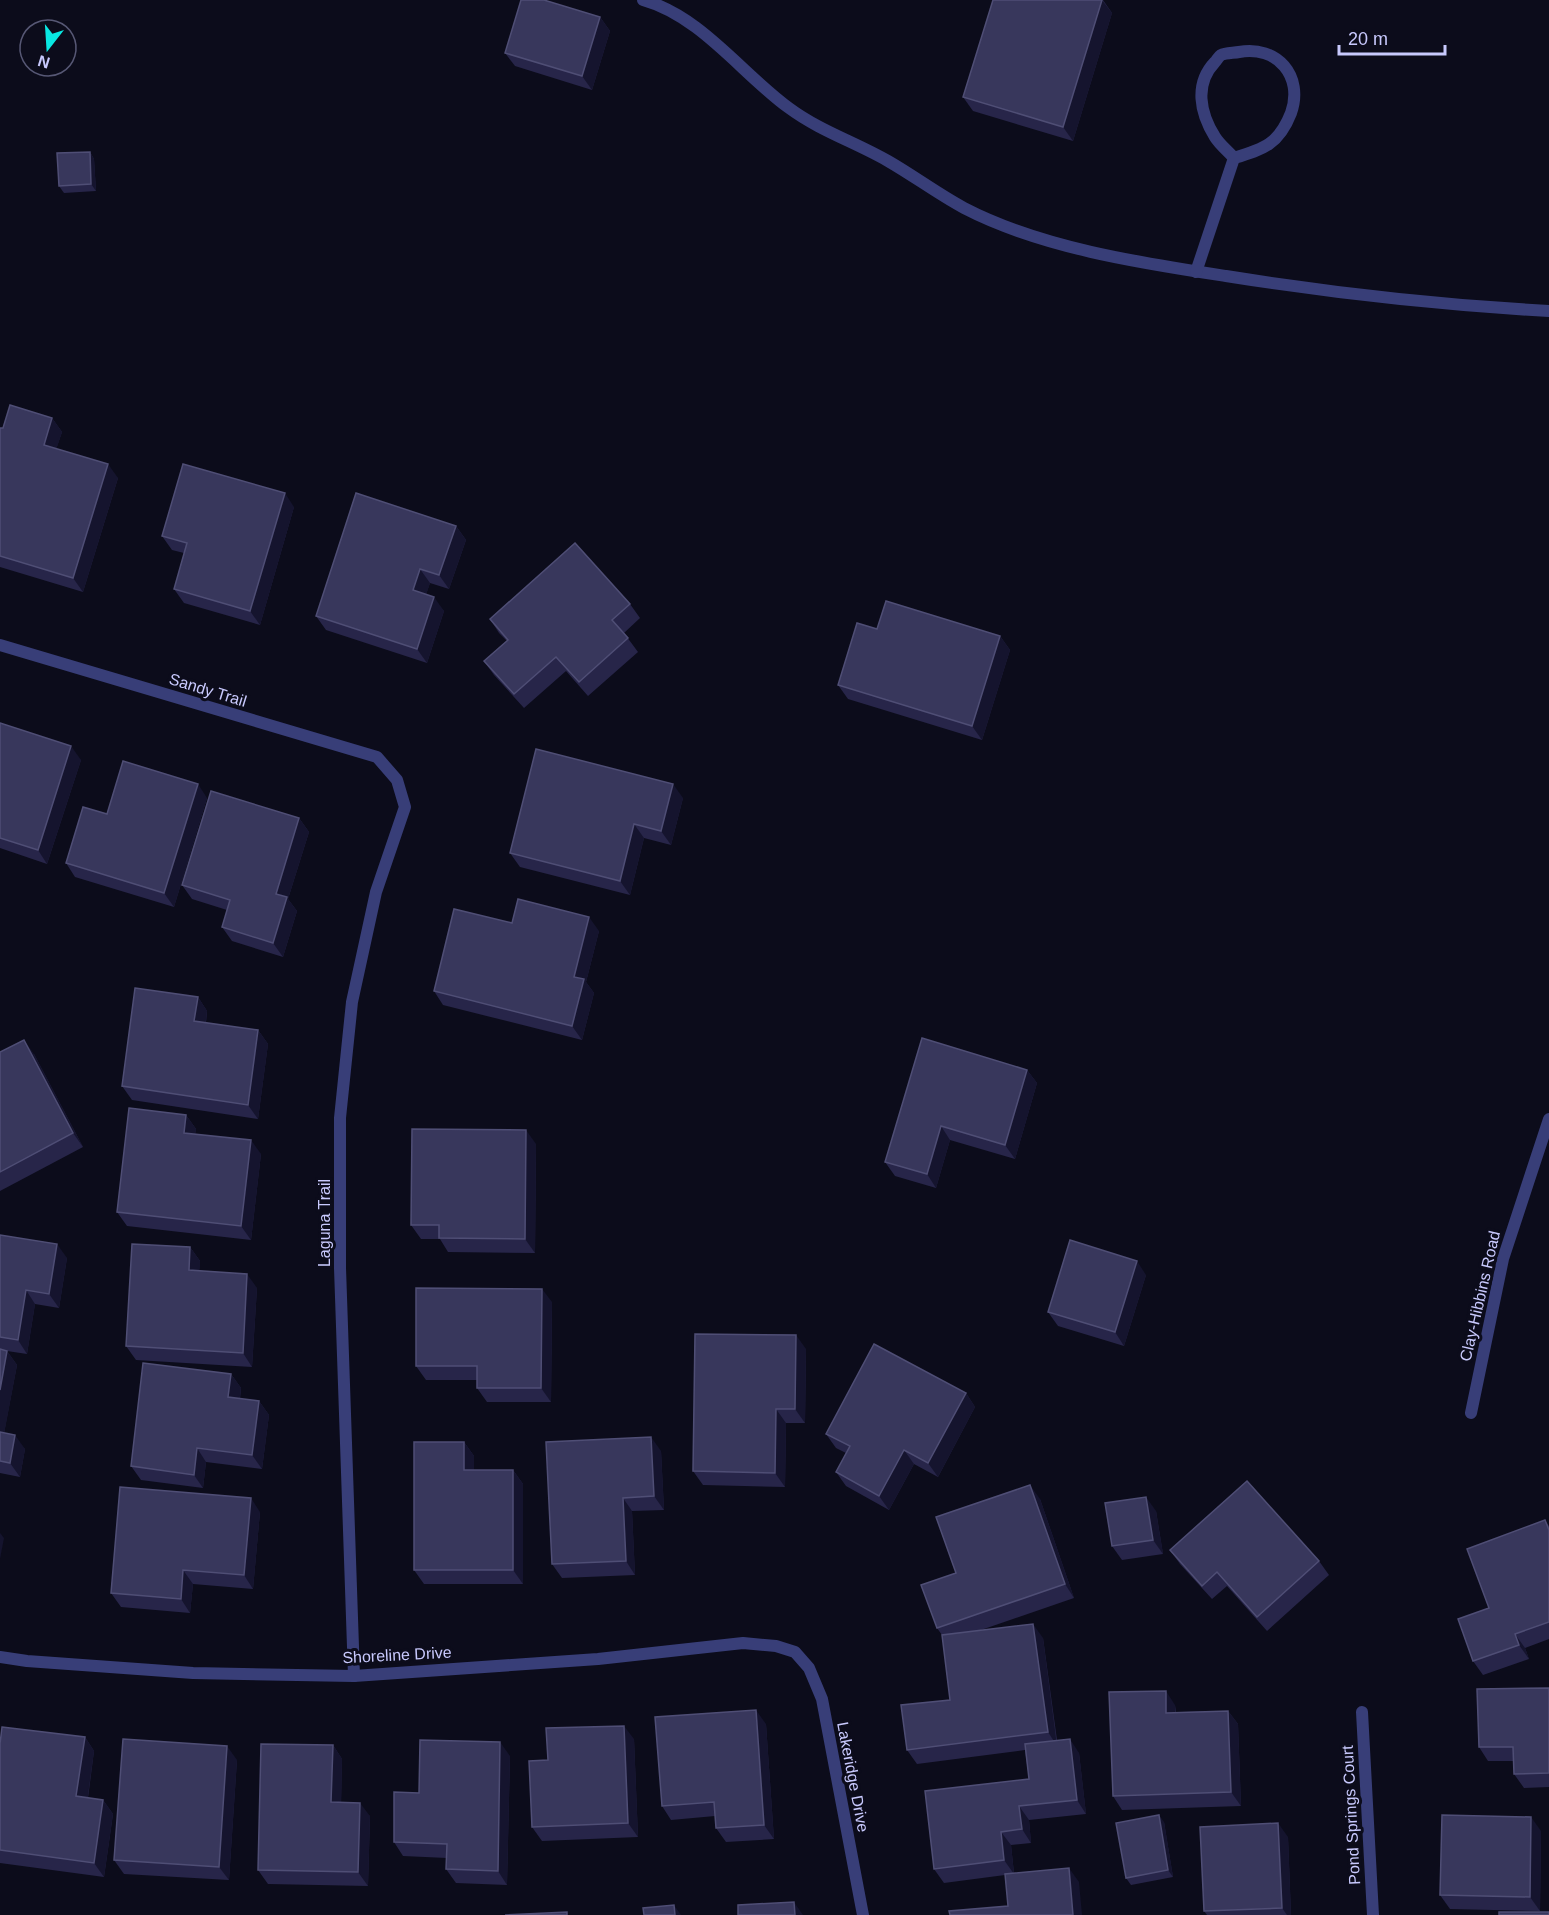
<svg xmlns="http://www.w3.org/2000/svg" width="1549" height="1915" viewBox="0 0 1549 1915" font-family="Helvetica,sans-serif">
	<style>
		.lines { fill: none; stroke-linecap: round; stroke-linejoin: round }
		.service { stroke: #383e78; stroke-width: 12 }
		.minor { stroke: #383e78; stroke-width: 12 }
		.wall { fill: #272549 }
		.shaded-wall { fill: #15142e }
		.building { fill: #38375c; stroke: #4f4e75; stroke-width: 1.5 }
		.labels { text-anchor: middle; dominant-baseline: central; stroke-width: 6; stroke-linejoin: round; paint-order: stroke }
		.street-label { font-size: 16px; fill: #c8c9fd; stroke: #0c0c1b }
	</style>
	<rect width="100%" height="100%" fill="#0c0c1b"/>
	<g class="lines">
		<g class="service">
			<path d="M 643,0 C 701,16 742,74 789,108 C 820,131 855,142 888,161 C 914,176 938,194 964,208 C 1041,248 1141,263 1226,276 C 1333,293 1441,305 1549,311"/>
			<path d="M 1196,272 L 1234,158 C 1264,149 1279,144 1291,113 C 1304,76 1277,45 1239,52 C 1234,53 1225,53 1221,55 C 1218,57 1217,60 1215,62 C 1194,84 1200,113 1215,137 C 1220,145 1228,151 1234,158"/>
		</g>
		<g class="minor">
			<path d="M 0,645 L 377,757 L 397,780 L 405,807 L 376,892 L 352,1002 L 340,1118 L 340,1268 L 354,1676"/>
			<path d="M 1471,1413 L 1503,1259 L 1549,1119"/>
			<path d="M 0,1657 L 27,1661 L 193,1673 L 354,1676 L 598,1659 L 743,1643 L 776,1646 L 795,1652 L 809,1668 L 822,1699 L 863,1915"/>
			<path d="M 1362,1712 L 1373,1915"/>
		</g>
	</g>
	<g class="wall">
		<path d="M 993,0 L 1103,0 L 1112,13 L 1073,141 L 973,111 L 963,97 Z"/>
		<path d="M 600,17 L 610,31 L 592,90 L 515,66 L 505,53 Z"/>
		<path d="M 90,152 L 94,159 L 96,191 L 64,193 L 59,186 Z"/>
		<path d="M 52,418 L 62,432 L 56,449 L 118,478 L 83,592 L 0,567 L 0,428 L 3,428 Z"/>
		<path d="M 294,507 L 260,625 L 184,603 L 174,589 L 184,553 L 172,550 L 162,536 Z"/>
		<path d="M 456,526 L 466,540 L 449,589 L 430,583 L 426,594 L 444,611 L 427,663 L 326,630 L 316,616 Z"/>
		<path d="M 630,604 L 640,618 L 624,633 L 638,652 L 588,696 L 566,671 L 524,708 L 494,675 L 484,661 L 507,641 L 499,633 L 490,619 Z"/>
		<path d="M 877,629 L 1000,636 L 1010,650 L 982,740 L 848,699 L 838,685 Z"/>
		<path d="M 0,723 L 81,760 L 47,864 L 0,848 Z"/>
		<path d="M 207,798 L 174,907 L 75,877 L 66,863 L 107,814 Z"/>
		<path d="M 683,798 L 671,845 L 644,838 L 630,895 L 520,867 L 510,853 Z"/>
		<path d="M 299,818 L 309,832 L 288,899 L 297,911 L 283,957 L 232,941 L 222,927 L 227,910 L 192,899 L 182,885 Z"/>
		<path d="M 512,923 L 599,931 L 586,982 L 594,993 L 582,1040 L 443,1005 L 434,991 Z"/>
		<path d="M 198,997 L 207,1011 L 206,1023 L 258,1030 L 268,1044 L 258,1119 L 132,1100 L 122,1086 Z"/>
		<path d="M 0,1052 L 34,1054 L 83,1147 L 0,1191 Z"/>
		<path d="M 1027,1070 L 1037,1083 L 1015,1159 L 950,1140 L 936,1188 L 895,1176 L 885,1162 Z"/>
		<path d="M 186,1115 L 196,1129 L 195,1134 L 261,1154 L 251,1240 L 127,1226 L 117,1212 Z"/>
		<path d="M 536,1144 L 535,1253 L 448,1252 L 440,1239 L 421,1239 L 411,1225 Z"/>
		<path d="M 0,1235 L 67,1258 L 59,1308 L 35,1304 L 27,1354 L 7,1351 L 17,1365 L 4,1433 L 25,1449 L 20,1477 L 0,1473 Z"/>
		<path d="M 190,1247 L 200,1261 L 199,1271 L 257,1288 L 252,1367 L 136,1360 L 126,1346 Z"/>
		<path d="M 1146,1275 L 1124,1346 L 1058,1326 L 1048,1312 Z"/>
		<path d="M 552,1302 L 551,1402 L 487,1402 L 477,1388 L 477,1380 L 426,1380 L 416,1366 Z"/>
		<path d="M 806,1349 L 805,1423 L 786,1423 L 785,1487 L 703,1485 L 693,1471 Z"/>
		<path d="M 231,1374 L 241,1388 L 240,1399 L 259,1401 L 269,1415 L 262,1469 L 206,1462 L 203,1488 L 141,1480 L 131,1466 Z"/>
		<path d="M 966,1393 L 975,1407 L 938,1477 L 914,1464 L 889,1510 L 846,1486 L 836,1472 L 846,1453 L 836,1448 L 826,1434 Z"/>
		<path d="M 464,1442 L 474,1456 L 474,1470 L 513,1470 L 523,1484 L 523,1584 L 424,1584 L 414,1570 Z"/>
		<path d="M 661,1451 L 664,1510 L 632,1511 L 635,1575 L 562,1578 L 552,1564 Z"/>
		<path d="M 1040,1499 L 1074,1598 L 981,1630 L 1043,1638 L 1057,1740 L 1079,1753 L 1086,1814 L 1029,1820 L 1031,1843 L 1011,1845 L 1014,1873 L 1079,1882 L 1008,1906 L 1005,1875 L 944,1883 L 934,1869 L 1029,1779 L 1025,1750 L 917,1764 L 907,1750 L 950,1700 L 942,1635 L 937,1628 L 956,1573 Z"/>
		<path d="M 1156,1511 L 1163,1554 L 1122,1560 L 1112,1546 Z"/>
		<path d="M 260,1512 L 253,1589 L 193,1584 L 190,1613 L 121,1607 L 111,1593 Z"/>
		<path d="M 1545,1520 L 1549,1526 L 1549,1639 L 1525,1648 L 1529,1659 L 1483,1675 L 1473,1661 L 1489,1608 Z"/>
		<path d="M 1170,1550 L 1319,1561 L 1329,1575 L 1267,1631 L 1227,1586 L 1212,1599 L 1180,1564 Z"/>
		<path d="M 1549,1688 L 1549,1787 L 1524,1788 L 1514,1774 L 1514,1761 L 1488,1761 L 1479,1747 Z"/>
		<path d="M 1175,1705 L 1176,1712 L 1228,1711 L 1238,1724 L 1241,1806 L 1122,1810 L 1113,1796 Z"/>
		<path d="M 766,1724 L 774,1839 L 726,1842 L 716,1828 L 715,1816 L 671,1820 L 662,1806 Z"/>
		<path d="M 85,1737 L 94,1751 L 88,1798 L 103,1800 L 113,1814 L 104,1877 L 0,1863 L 0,1744 Z"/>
		<path d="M 634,1739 L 638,1837 L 542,1841 L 532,1827 L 548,1760 Z"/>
		<path d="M 333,1745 L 342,1759 L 341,1802 L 370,1816 L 368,1886 L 268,1884 L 258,1870 Z"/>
		<path d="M 510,1756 L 507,1885 L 456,1883 L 446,1869 L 447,1858 L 403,1856 L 394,1842 L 419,1793 Z"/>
		<path d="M 237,1760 L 229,1880 L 124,1874 L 114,1860 Z"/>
		<path d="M 1164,1822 L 1173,1877 L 1131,1885 L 1126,1878 Z"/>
		<path d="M 1541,1831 L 1540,1911 L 1450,1909 L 1440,1895 Z"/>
		<path d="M 1288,1837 L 1291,1915 L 1207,1915 L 1204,1911 Z"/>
	</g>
	<g class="shaded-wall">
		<path d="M 1102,0 L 1112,13 L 1073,141 L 1063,127 Z"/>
		<path d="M 600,17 L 610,31 L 592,90 L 582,76 Z"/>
		<path d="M 90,152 L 94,159 L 96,191 L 91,184 Z"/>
		<path d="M 52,418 L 62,432 L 53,459 L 44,445 Z"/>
		<path d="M 108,464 L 118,478 L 83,592 L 73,578 Z"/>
		<path d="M 285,493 L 294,507 L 260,625 L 250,611 Z"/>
		<path d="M 456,526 L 466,540 L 449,589 L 439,575 Z"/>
		<path d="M 420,569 L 430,583 L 423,604 L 413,590 Z"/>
		<path d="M 434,597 L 444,611 L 427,663 L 417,649 Z"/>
		<path d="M 1000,636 L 1010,650 L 982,740 L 972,726 Z"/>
		<path d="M 71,746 L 81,760 L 47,864 L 38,850 Z"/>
		<path d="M 198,784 L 207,798 L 174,907 L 164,893 Z"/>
		<path d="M 673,784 L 683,798 L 671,845 L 661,831 Z"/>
		<path d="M 299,818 L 309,832 L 288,899 L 297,911 L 283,957 L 273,943 L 276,894 Z"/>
		<path d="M 634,824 L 644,838 L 630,895 L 620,881 Z"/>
		<path d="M 589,917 L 599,931 L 586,982 L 594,993 L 582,1040 L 572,1026 L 574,977 Z"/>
		<path d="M 198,997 L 207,1011 L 204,1035 L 194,1021 Z"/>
		<path d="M 258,1030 L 268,1044 L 258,1119 L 248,1105 Z"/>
		<path d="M 24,1040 L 34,1054 L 83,1147 L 73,1133 Z"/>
		<path d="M 1027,1070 L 1037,1083 L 1015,1159 L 1005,1145 Z"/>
		<path d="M 186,1115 L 196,1129 L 194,1147 L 184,1133 Z"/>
		<path d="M 941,1126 L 950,1140 L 936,1188 L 927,1174 Z"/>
		<path d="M 526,1130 L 536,1144 L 535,1253 L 525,1239 Z"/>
		<path d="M 251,1140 L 261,1154 L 251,1240 L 241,1226 Z"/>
		<path d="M 57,1244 L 67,1258 L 59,1308 L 49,1294 Z"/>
		<path d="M 190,1247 L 200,1261 L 199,1284 L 189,1270 Z"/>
		<path d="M 1137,1261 L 1146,1275 L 1124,1346 L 1115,1332 Z"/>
		<path d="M 247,1274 L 257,1288 L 252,1367 L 243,1353 Z"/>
		<path d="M 542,1289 L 552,1302 L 551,1402 L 541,1388 Z"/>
		<path d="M 26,1290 L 35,1304 L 27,1354 L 18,1340 Z"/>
		<path d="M 796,1335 L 806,1349 L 805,1423 L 795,1409 Z"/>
		<path d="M 7,1351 L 17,1365 L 2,1445 L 0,1442 L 0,1390 Z"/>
		<path d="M 231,1374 L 241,1388 L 238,1411 L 228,1397 Z"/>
		<path d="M 966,1393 L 975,1407 L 938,1477 L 928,1463 Z"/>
		<path d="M 259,1401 L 269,1415 L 262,1469 L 252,1455 Z"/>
		<path d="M 776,1409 L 786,1423 L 785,1487 L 775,1473 Z"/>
		<path d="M 15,1435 L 25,1449 L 20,1477 L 10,1463 Z"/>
		<path d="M 651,1437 L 661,1451 L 664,1510 L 654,1496 Z"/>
		<path d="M 464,1442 L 474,1456 L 474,1483 L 464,1470 Z"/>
		<path d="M 197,1448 L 206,1462 L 203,1488 L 194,1475 Z"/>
		<path d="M 904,1450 L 914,1464 L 889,1510 L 879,1496 Z"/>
		<path d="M 513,1470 L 523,1484 L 523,1584 L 513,1570 Z"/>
		<path d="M 1030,1485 L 1040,1499 L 1074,1598 L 1065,1584 Z"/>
		<path d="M 1146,1497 L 1156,1511 L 1163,1554 L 1153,1540 Z"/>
		<path d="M 251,1498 L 260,1512 L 253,1589 L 244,1575 Z"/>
		<path d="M 623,1498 L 632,1511 L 635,1575 L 626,1561 Z"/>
		<path d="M 0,1533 L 4,1538 L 0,1559 Z"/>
		<path d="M 183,1570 L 193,1584 L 190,1613 L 181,1599 Z"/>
		<path d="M 1033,1624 L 1043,1638 L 1057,1746 L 1048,1732 Z"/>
		<path d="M 1515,1634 L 1525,1648 L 1529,1659 L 1519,1645 Z"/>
		<path d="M 1166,1691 L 1175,1705 L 1176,1727 L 1166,1713 Z"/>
		<path d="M 756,1710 L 766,1724 L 774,1839 L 764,1825 Z"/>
		<path d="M 1228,1711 L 1238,1724 L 1241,1806 L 1231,1792 Z"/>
		<path d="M 624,1726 L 634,1739 L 638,1837 L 628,1823 Z"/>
		<path d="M 85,1737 L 94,1751 L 86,1810 L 76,1796 Z"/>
		<path d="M 1070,1739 L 1079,1753 L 1086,1814 L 1077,1800 Z"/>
		<path d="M 500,1742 L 510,1756 L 507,1885 L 498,1871 Z"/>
		<path d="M 333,1745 L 342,1759 L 341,1816 L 331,1802 Z"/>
		<path d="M 227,1746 L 237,1760 L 229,1880 L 219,1867 Z"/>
		<path d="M 103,1800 L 113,1814 L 104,1877 L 94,1863 Z"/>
		<path d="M 360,1803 L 370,1816 L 368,1886 L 358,1872 Z"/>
		<path d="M 1019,1806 L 1029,1820 L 1031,1843 L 1022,1829 Z"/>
		<path d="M 1159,1815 L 1164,1822 L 1173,1877 L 1168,1870 Z"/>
		<path d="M 1531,1817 L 1541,1831 L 1540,1911 L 1530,1897 Z"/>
		<path d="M 1278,1823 L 1288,1837 L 1291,1915 L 1287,1915 L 1282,1908 Z"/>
		<path d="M 1001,1832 L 1011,1845 L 1014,1874 L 1004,1860 Z"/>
		<path d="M 1069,1868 L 1079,1882 L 1082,1915 L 1073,1915 Z"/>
		<path d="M 794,1902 L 803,1915 L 795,1915 Z"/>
		<path d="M 674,1905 L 681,1915 L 675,1915 Z"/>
	</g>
	<g class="building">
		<path d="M 521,0 L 544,0 L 600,17 L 582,76 L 505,53 Z"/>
		<path d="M 993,0 L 1102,0 L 1063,127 L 963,97 Z"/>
		<path d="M 90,152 L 91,184 L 59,186 L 57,153 Z"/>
		<path d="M 10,405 L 52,418 L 44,445 L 108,464 L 73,578 L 0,556 L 0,428 L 3,428 Z"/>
		<path d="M 183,464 L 285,493 L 250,611 L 174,589 L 187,543 L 162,536 Z"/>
		<path d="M 356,493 L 456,526 L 439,575 L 420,569 L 413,590 L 434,597 L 417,649 L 316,616 Z"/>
		<path d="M 575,543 L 630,604 L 612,620 L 628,638 L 579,682 L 556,657 L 514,694 L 484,661 L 508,640 L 490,619 Z"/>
		<path d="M 886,601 L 1000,636 L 972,726 L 838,685 L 857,623 L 877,629 Z"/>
		<path d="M 0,723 L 71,746 L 38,850 L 0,838 Z"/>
		<path d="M 536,749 L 673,784 L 661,831 L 634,824 L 620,881 L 510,853 Z"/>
		<path d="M 123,761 L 198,784 L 164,893 L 66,863 L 83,807 L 107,814 Z"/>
		<path d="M 211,791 L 299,818 L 276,894 L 287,897 L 273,943 L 222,927 L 230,900 L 182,885 Z"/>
		<path d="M 518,899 L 589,917 L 574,977 L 584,979 L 572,1026 L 434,991 L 454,909 L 512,923 Z"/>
		<path d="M 135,988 L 198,997 L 194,1021 L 258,1030 L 248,1105 L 122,1086 Z"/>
		<path d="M 922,1038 L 1027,1070 L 1005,1145 L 941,1126 L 927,1174 L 885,1162 Z"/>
		<path d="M 24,1040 L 73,1133 L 0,1172 L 0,1052 Z"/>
		<path d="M 129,1108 L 186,1115 L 184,1133 L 251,1140 L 241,1226 L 117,1212 Z"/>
		<path d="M 412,1129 L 526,1130 L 525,1239 L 439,1238 L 439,1225 L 411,1225 Z"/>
		<path d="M 0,1235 L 57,1244 L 49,1294 L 26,1290 L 18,1340 L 0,1337 Z"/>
		<path d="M 1070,1240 L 1137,1261 L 1115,1332 L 1048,1312 Z"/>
		<path d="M 132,1244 L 190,1247 L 189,1270 L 247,1274 L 243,1353 L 126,1346 Z"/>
		<path d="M 416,1288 L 542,1289 L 541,1388 L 477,1388 L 477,1366 L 416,1366 Z"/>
		<path d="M 695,1334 L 796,1335 L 795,1409 L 776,1409 L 775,1473 L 693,1471 Z"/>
		<path d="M 874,1344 L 966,1393 L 928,1463 L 904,1450 L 879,1496 L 836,1472 L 850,1446 L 826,1434 Z"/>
		<path d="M 0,1349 L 7,1351 L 0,1390 Z"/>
		<path d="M 143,1363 L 231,1374 L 228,1397 L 259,1401 L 252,1455 L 197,1448 L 194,1475 L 131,1466 Z"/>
		<path d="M 0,1432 L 15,1435 L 10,1463 L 0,1461 Z"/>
		<path d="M 651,1437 L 654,1496 L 623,1498 L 626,1561 L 552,1564 L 546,1442 Z"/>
		<path d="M 414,1442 L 464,1442 L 464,1470 L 513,1470 L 513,1570 L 414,1570 Z"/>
		<path d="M 1247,1481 L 1319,1561 L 1257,1617 L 1217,1572 L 1202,1586 L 1170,1550 Z"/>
		<path d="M 1030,1485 L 1065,1584 L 937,1628 L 921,1585 L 956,1573 L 936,1517 Z"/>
		<path d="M 120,1487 L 251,1498 L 244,1575 L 183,1570 L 181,1599 L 111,1593 Z"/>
		<path d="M 1146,1497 L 1153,1540 L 1112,1546 L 1105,1503 Z"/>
		<path d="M 1545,1520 L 1549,1530 L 1549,1622 L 1515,1634 L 1519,1645 L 1473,1661 L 1458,1619 L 1489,1608 L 1467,1549 Z"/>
		<path d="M 1033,1624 L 1048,1732 L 907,1750 L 901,1705 L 950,1700 L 942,1635 Z"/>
		<path d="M 1549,1688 L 1549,1773 L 1514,1774 L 1513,1747 L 1479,1747 L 1477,1689 Z"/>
		<path d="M 1166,1691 L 1166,1713 L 1228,1711 L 1231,1792 L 1113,1796 L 1109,1692 Z"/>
		<path d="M 756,1710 L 764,1825 L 716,1828 L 714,1802 L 662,1806 L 655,1717 Z"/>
		<path d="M 624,1726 L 628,1823 L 532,1827 L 529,1761 L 548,1760 L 546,1728 Z"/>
		<path d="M 2,1727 L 85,1737 L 76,1796 L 103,1800 L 94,1863 L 0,1850 L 0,1744 Z"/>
		<path d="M 123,1739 L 227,1746 L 219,1867 L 114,1860 Z"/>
		<path d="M 1070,1739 L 1077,1800 L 1019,1806 L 1022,1829 L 1001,1832 L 1004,1860 L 934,1869 L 925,1791 L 1029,1779 L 1025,1744 Z"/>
		<path d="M 420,1740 L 500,1742 L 498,1871 L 446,1869 L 447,1844 L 394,1842 L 394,1792 L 419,1793 Z"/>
		<path d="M 261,1744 L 333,1745 L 331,1802 L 360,1803 L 358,1872 L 258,1870 Z"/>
		<path d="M 1159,1815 L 1168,1870 L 1126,1878 L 1116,1823 Z"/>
		<path d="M 1442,1815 L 1531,1817 L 1530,1897 L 1440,1895 Z"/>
		<path d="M 1278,1823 L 1282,1908 L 1204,1911 L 1200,1827 Z"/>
		<path d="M 1069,1868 L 1073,1915 L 950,1915 L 949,1911 L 1008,1906 L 1005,1874 Z"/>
		<path d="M 794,1902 L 795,1915 L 738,1915 L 738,1905 Z"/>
		<path d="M 674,1905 L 675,1915 L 644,1915 L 643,1908 Z"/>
		<path d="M 567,1912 L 567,1915 L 505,1915 Z"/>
		<rect x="1499" y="1912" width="50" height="3"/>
	</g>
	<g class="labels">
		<g class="street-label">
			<text transform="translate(208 690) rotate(17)">Sandy Trail</text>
			<text transform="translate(324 1223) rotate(-90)">Laguna Trail</text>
			<text transform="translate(1480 1296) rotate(-77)">Clay-Hibbins Road</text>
			<text transform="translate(397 1655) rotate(-3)">Shoreline Drive</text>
			<text transform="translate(853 1777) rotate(79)">Lakeridge Drive</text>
			<text transform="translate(1351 1815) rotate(-93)">Pond Springs Court</text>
		</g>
	</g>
	<g transform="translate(48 48) rotate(197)"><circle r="28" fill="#0c0c1b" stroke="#575875" stroke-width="1.5"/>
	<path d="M0-4.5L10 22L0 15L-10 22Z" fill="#09e8e2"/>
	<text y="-9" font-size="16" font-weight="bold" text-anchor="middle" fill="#c8c9fd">N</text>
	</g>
	<path d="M1339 45v9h106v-9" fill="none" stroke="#c8c9fd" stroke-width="3"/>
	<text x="1348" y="45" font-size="18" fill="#c8c9fd" stroke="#0c0c1b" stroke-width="4.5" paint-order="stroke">20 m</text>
</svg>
